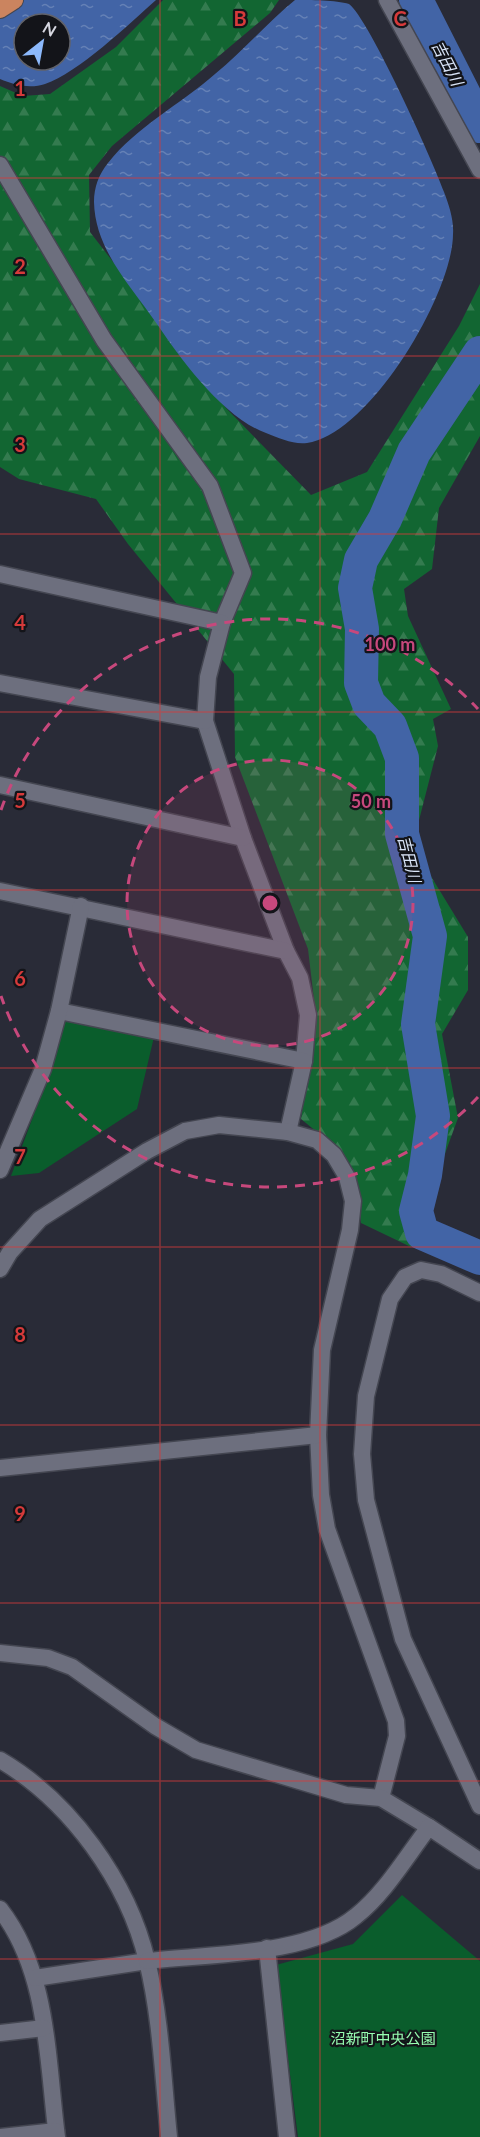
<svg xmlns="http://www.w3.org/2000/svg" width="480" height="2137" viewBox="0 0 480 2137" font-family="Lato,'Noto Sans JP',sans-serif">
	<style>
		.forest { fill: url(#forest-firs) }
		.park { fill: #0a5d2c }
		.water { fill: url(#water-ripples); fill-rule: evenodd }
		.lines { fill: none; stroke-linecap: round; stroke-linejoin: round }
		.river { stroke: #4264a6; stroke-width: 34 }
		.minor-casing { stroke: #444651; stroke-width: 19 }
		.tertiary-casing { stroke: #444651; stroke-width: 19 }
		.motorway-casing { stroke: #444651; stroke-width: 20 }
		.minor { stroke: #6d6f7e; stroke-width: 16 }
		.tertiary { stroke: #6d6f7e; stroke-width: 16 }
		.motorway { stroke: #cb845f; stroke-width: 18 }
		.grid { fill: none; stroke: #d63a3a; stroke-width: 1.5; stroke-opacity: 0.55 }
		.ring { fill: none; stroke: #c7487c; stroke-width: 3; stroke-dasharray: 10 8 }
		.labels { text-anchor: middle; dominant-baseline: central; stroke-width: 4.5; stroke-linejoin: round; paint-order: stroke }
		.park-label { font-size: 15px; fill: #96fcb0; stroke: #131419 }
		.water-label { font-size: 16px; font-style: italic; fill: #d9e4f7; stroke: #131419 }
		.grid-label { font-size: 20px; text-anchor: middle; font-weight: bold; fill: #d63a3a; stroke: #131419; stroke-width: 4.5; stroke-linejoin: round; paint-order: stroke }
		.centre { fill: #c7487c; stroke: #131419; stroke-width: 3 }
		.ring-label { font-size: 18px; text-anchor: middle; font-weight: bold; fill: #c7487c; stroke: #131419; stroke-width: 4.5; stroke-linejoin: round; paint-order: stroke }
	</style>
	<defs>
		<pattern id="forest-firs" width="22" height="20" patternUnits="userSpaceOnUse" patternTransform="scale(1.5)"><rect width="22" height="20" fill="#126632"/><path d="M5 1l3.5 6h-7zM16 11l3.5 6h-7z" fill="#347b4f"/></pattern>
		<pattern id="water-ripples" width="26" height="14" patternUnits="userSpaceOnUse" patternTransform="scale(1.5)"><rect width="26" height="14" fill="#4264a6"/><path d="M2 4q2-2 4 0t4 0M15 11q2-2 4 0t4 0" fill="none" stroke="#6581b6"/></pattern>
	</defs>
	<rect width="100%" height="100%" fill="#292b37"/>
	<path class="forest" d="M 163,0 L 279,0 L 270,13 L 112,146 L 89,175 L 90,232 L 226,408 L 311,495 L 367,472 L 459,326 L 480,284 L 480,436 L 439,508 L 432,569 L 404,589 L 408,616 L 451,709 L 433,719 L 438,746 L 417,828 L 421,860 L 468,937 L 468,990 L 442,1034 L 458,1118 L 411,1247 L 361,1223 L 358,1195 L 333,1145 L 301,1119 L 316,1016 L 308,949 L 235,757 L 234,674 L 128,544 L 96,499 L 19,479 L 0,467 L 0,86 L 23,96 L 50,94 L 116,47 Z"/>
	<g class="park">
		<path d="M 63,1017 L 154,1037 L 137,1109 L 39,1173 L 11,1176 L 44,1087 Z"/>
		<path d="M 402,1895 L 480,1961 L 480,2137 L 298,2137 L 276,1965 L 353,1944 Z"/>
	</g>
	<g class="water">
		<path d="M 0,0 L 156,0 C 129,24 78,73 45,84 C 30,89 14,85 0,79 ZM 24,24 L 60,24 L 60,60 L 24,60 Z"/>
		<path d="M 295,0 C 310,0 336,0 349,4 C 369,19 433,161 444,192 C 449,205 454,220 453,234 C 453,293 370,434 307,443 C 294,445 279,438 266,433 C 224,418 182,361 157,324 C 131,286 95,250 94,202 C 94,187 99,174 108,163 C 136,127 181,104 215,74 C 243,51 267,23 295,0 Z"/>
	</g>
	<g class="lines">
		<g class="river">
			<path d="M 416,0 L 480,126"/>
			<path d="M 480,353 L 414,452 L 385,519 L 361,560 L 355,588 L 362,629 L 361,683 L 369,704 L 390,726 L 402,758 L 402,834 L 430,936 L 418,1024 L 433,1116 L 425,1175 L 416,1211 L 422,1233 L 480,1258"/>
		</g>
		<g class="minor-casing">
			<g id="minor">
				<path d="M 387,0 L 480,170"/>
				<path d="M 0,165 L 104,340 L 210,486 L 243,573 L 222,623 L 208,677 L 205,721 L 243,838 L 286,951 L 300,978 L 308,1015 L 304,1061 L 288,1132"/>
				<path d="M 0,574 L 222,623"/>
				<path d="M 0,683 L 205,721"/>
				<path d="M 0,785 L 243,838"/>
				<path d="M 0,891 L 286,951"/>
				<path d="M 59,1011 L 304,1061"/>
				<path d="M 0,1170 L 43,1069 L 59,1011 L 81,906"/>
				<path d="M 0,1269 L 10,1252 L 40,1219 L 147,1151 L 185,1131 L 219,1125 L 288,1132 L 317,1140 L 334,1155 L 347,1177 L 353,1201 L 350,1230 L 322,1350 L 318,1435 L 321,1495 L 327,1529 L 396,1721 L 397,1736 L 381,1798"/>
				<path d="M 480,1293 L 441,1274 L 421,1270 L 405,1277 L 390,1299 L 366,1396 L 362,1454 L 366,1500 L 403,1639 L 480,1806"/>
				<path d="M 0,1468 L 318,1435"/>
				<path d="M 0,1653 L 48,1658 L 72,1667 L 155,1726 L 196,1750 L 346,1795 L 381,1798 L 429,1827"/>
				<path d="M 0,1909 C 49,1972 47,2061 57,2137"/>
				<path d="M 267,1948 L 287,2137"/>
				<path d="M 35,1978 L 147,1961"/>
				<path d="M 0,2033 L 44,2028"/>
				<path d="M 0,2137 L 56,2131"/>
			</g>
		</g>
		<g class="tertiary-casing">
			<g id="tertiary">
				<path d="M 0,1760 C 70,1801 128,1881 147,1961 C 161,2018 163,2079 169,2137"/>
				<path d="M 147,1961 C 208,1954 308,1956 356,1916 C 385,1893 406,1857 429,1827 L 480,1861"/>
			</g>
		</g>
		<g class="motorway-casing">
			<path id="motorway" d="M 0,9 L 14,0"/>
		</g>
		<use href="#minor" class="minor"/>
		<use href="#tertiary" class="tertiary"/>
		<use href="#motorway" class="motorway"/>
	</g>
	<path class="grid" d="M 160,0 L 160,2137M 320,0 L 320,2137M 0,178 L 480,178M 0,356 L 480,356M 0,534 L 480,534M 0,712 L 480,712M 0,890 L 480,890M 0,1068 L 480,1068M 0,1247 L 480,1247M 0,1425 L 480,1425M 0,1603 L 480,1603M 0,1781 L 480,1781M 0,1959 L 480,1959"/>
	<circle cx="270" cy="903" r="143" fill="#c7487c" fill-opacity=".12"/>
	<g class="ring">
		<circle cx="270" cy="903" r="143"/>
		<path d="M478 1097A285 285 0 0 1 1 996M1 810A285 285 0 0 1 478 709"/>
	</g>
	<g class="labels">
		<g class="park-label">
			<text x="383" y="2038">沼新町中央公園</text>
		</g>
		<g class="water-label">
			<text transform="translate(448 63) rotate(63)">吉田川</text>
			<text transform="translate(410 859) rotate(76)">吉田川</text>
		</g>
	</g>
	<g class="grid-label">
		<text x="240" y="26">B</text>
		<text x="400" y="26">C</text>
		<text x="20" y="96">1</text>
		<text x="20" y="274">2</text>
		<text x="20" y="452">3</text>
		<text x="20" y="630">4</text>
		<text x="20" y="808">5</text>
		<text x="20" y="986">6</text>
		<text x="20" y="1164">7</text>
		<text x="20" y="1342">8</text>
		<text x="20" y="1521">9</text>
	</g>
	<circle cx="270" cy="903" r="9" class="centre"/>
	<g class="ring-label">
		<text x="390" y="651">100 m</text>
		<text x="371" y="808">50 m</text>
	</g>
	<g transform="translate(42 42) rotate(31)"><circle r="28" fill="#131419" stroke="#616269" stroke-width="1.5"/>
	<path d="M0-4.5L10 22L0 15L-10 22Z" fill="#8cb9fc"/>
	<text y="-9" font-size="16" font-weight="bold" text-anchor="middle" fill="#d7d8e1">N</text>
	</g>
</svg>
